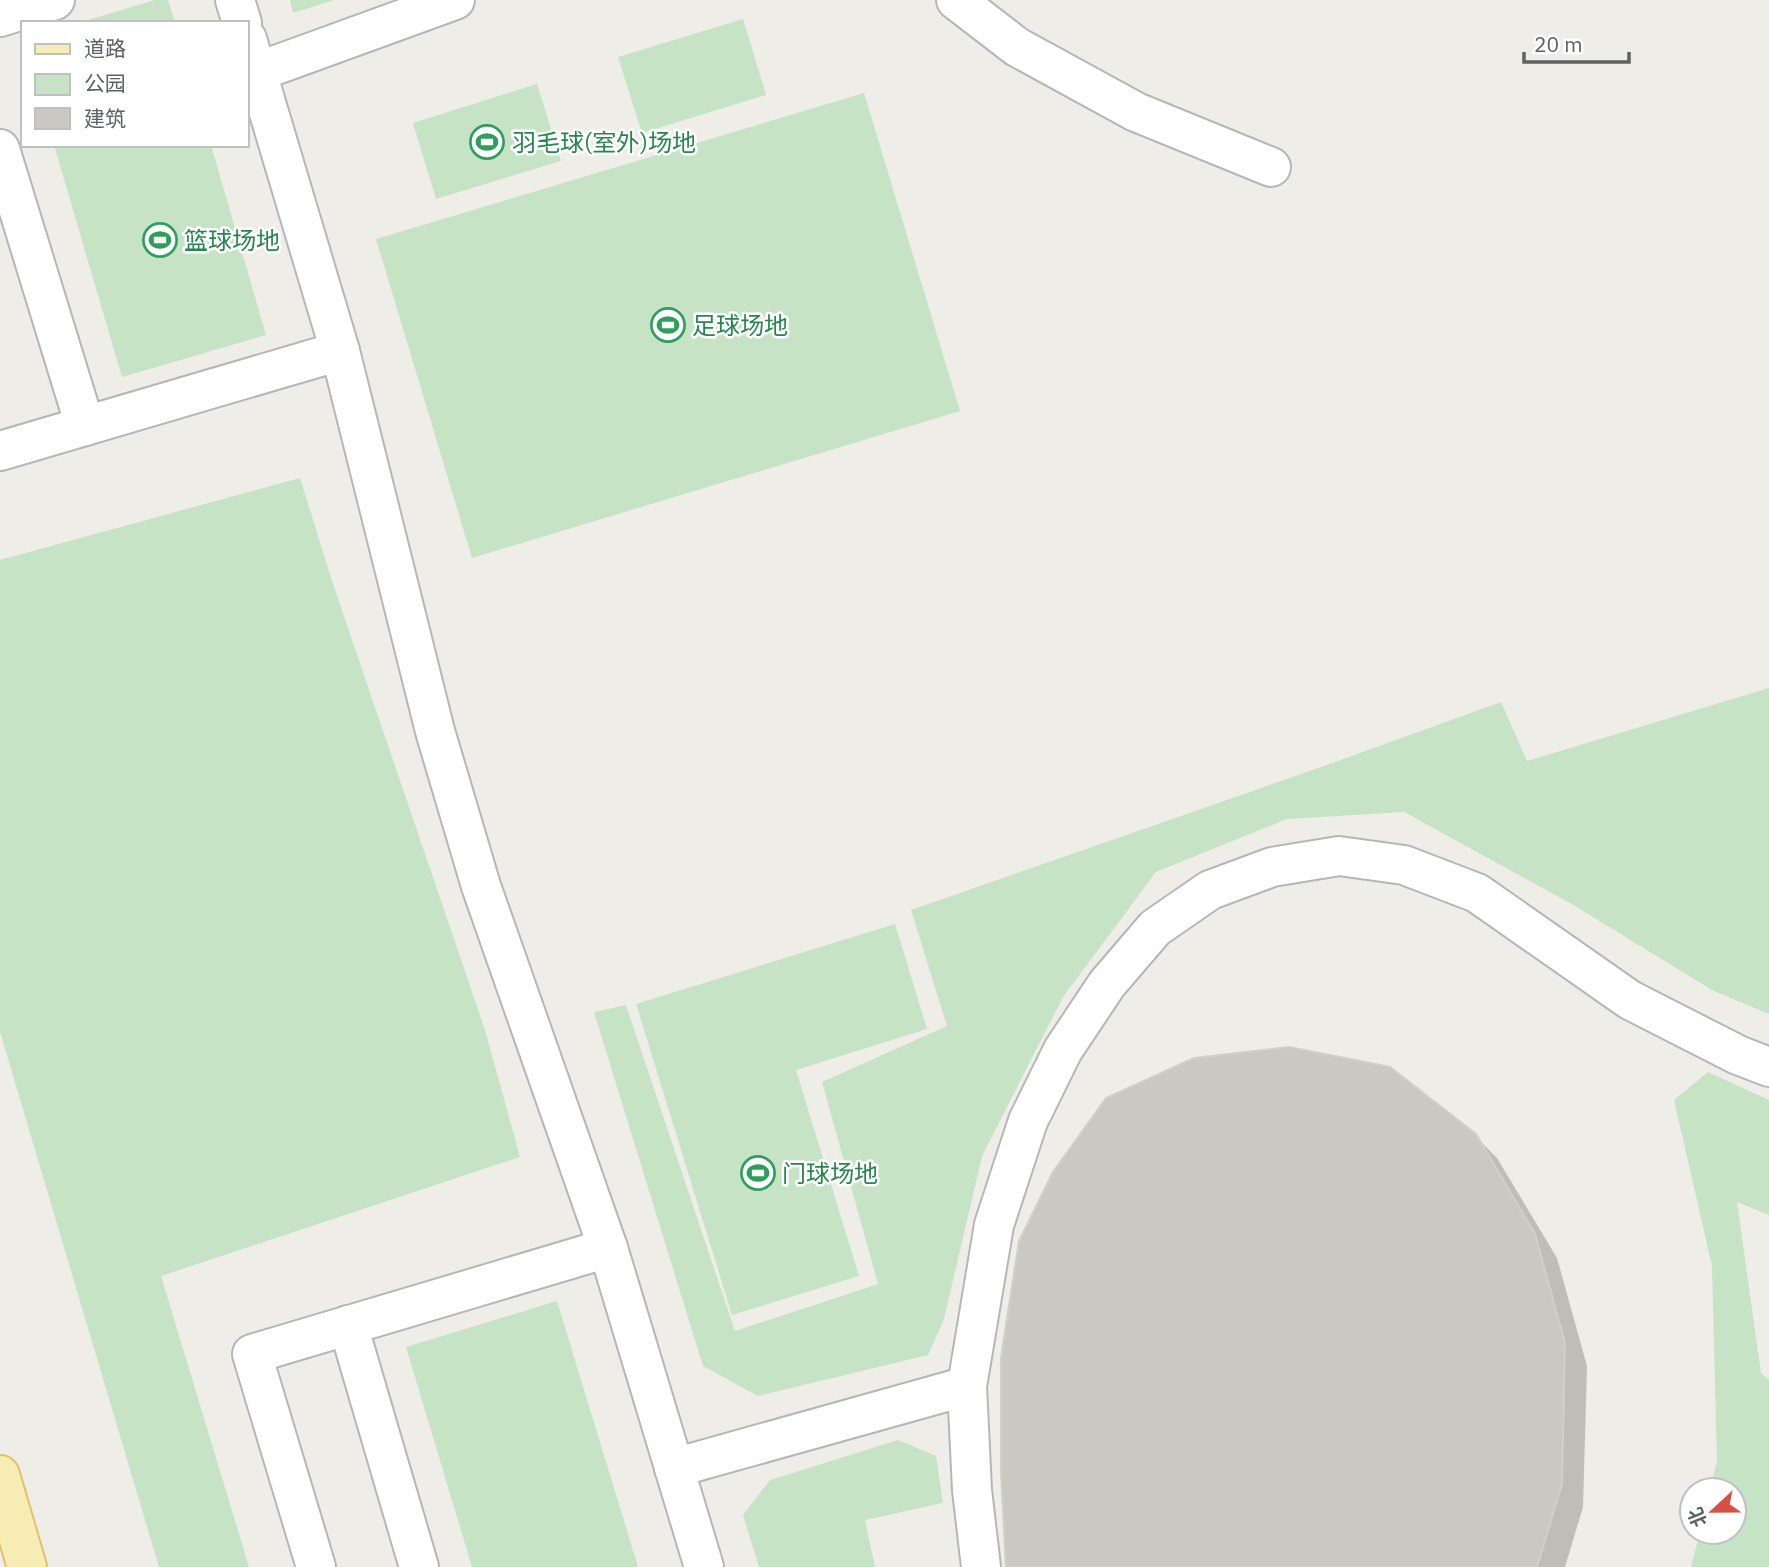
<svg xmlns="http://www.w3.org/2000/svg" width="1769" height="1567" viewBox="0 0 1769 1567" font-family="'IBM Plex Sans','Noto Sans SC',sans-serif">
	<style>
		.green { fill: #c6e3c6 }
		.shadow { fill: #0003 }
		.building { fill: #cac8c3; stroke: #d3cfc6; stroke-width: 2 }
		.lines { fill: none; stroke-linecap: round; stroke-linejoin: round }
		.minor-casing { stroke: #b4b7ba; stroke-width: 42 }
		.major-casing { stroke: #e3c16c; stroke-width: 42 }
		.minor { stroke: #fff; stroke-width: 38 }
		.major { stroke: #f7ecb4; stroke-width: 38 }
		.labels { text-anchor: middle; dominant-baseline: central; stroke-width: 5; stroke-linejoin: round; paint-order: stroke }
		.leisure-label { font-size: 24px; fill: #27864d; stroke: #fff; text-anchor: start }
	</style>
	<rect width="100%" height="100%" fill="#efede7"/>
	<g class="green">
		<path d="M 155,0 L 168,0 L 175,23 L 78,23 Z"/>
		<path d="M 290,0 L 334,0 L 293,13 Z"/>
		<path d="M 743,19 L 766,95 L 642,133 L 618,57 Z"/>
		<path d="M 537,84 L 561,161 L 436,199 L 413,123 Z"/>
		<path d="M 864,93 L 960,411 L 472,558 L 376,239 Z"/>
		<path d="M 54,145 L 211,145 L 266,335 L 122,377 Z"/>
		<path d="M 300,478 L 332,581 L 485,1030 L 520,1157 L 161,1276 L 249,1567 L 159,1567 L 0,1032 L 0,560 Z"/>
		<path d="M 1769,688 L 1769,1014 L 1712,990 L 1570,903 L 1404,812 L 1287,819 L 1156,872 L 1063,997 L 982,1156 L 944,1319 L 928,1355 L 758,1396 L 703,1366 L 594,1012 L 626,1005 L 735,1331 L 878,1284 L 822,1082 L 947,1026 L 911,910 L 1324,766 L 1501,702 L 1527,761 Z"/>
		<path d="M 895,924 L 927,1029 L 796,1070 L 859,1276 L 732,1315 L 636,1004 Z"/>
		<path d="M 1708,1072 L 1769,1100 L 1769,1215 L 1737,1202 L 1761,1373 L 1769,1380 L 1769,1567 L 1691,1567 L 1700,1532 L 1734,1532 L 1734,1490 L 1710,1490 L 1717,1461 L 1712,1266 L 1674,1100 Z"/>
		<path d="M 557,1301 L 638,1567 L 472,1567 L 406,1347 Z"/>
		<path d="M 898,1440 L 936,1456 L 943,1503 L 865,1520 L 875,1567 L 759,1567 L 743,1515 L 770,1480 Z"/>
	</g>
	<path class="shadow" d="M 1474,1135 L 1497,1158 L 1557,1258 L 1587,1366 L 1583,1507 L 1565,1567 L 1008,1567 Z"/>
	<path class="building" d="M 1289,1047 L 1390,1067 L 1476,1134 L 1535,1234 L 1565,1343 L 1562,1484 L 1537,1567 L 1006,1567 L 1001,1472 L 1001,1358 L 1019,1241 L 1053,1172 L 1106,1098 L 1194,1058 Z"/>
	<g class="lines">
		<g class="minor-casing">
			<g id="minor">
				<path d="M 235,0 L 242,23"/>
				<path d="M 956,0 L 1017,47 L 1136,112 L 1271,167"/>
				<path d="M 0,17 L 55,0"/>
				<path d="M 247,39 L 340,351 L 435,731 L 481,886 L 608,1248 L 704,1567"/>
				<path d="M 257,72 L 455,0"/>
				<path d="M 0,149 L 85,426"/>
				<path d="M 0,451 L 340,351"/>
				<path d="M 348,1325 L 419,1567"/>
				<path d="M 674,1468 L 967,1386"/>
				<path d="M 316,1567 L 252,1354 L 608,1248"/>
				<path d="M 981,1567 L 972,1490 L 967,1386 L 994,1225 L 1028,1121 L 1063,1050 L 1107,984 L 1155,928 L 1210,890 L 1272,867 L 1339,856 L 1404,865 L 1477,893 L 1630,1000 L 1738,1055 L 1769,1067"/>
			</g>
		</g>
		<g class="major-casing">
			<path id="major" d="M 0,1475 L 27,1567"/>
		</g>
		<use href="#minor" class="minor"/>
		<use href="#major" class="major"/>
	</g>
	<defs>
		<g id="stadium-ring" transform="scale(1.75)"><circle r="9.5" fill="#fff" stroke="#2e9e5b" stroke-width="1.5"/><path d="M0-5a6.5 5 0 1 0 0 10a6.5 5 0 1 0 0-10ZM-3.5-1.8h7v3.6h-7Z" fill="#2e9e5b"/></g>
	</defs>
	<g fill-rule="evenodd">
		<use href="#stadium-ring" x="487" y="142"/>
		<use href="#stadium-ring" x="160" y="240"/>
		<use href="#stadium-ring" x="668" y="325"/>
		<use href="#stadium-ring" x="758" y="1173"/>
	</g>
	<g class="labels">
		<g class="leisure-label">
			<text x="512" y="142">羽毛球(室外)场地</text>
			<text x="184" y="240">篮球场地</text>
			<text x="692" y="325">足球场地</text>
			<text x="782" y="1173">门球场地</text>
		</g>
	</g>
	<rect x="21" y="21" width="228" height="126" fill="#ffffff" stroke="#bfc0c1" stroke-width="2"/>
	<rect x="35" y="44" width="35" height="10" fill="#f7ecb4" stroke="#bfc0c1" stroke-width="2"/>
	<text x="84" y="56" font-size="21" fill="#5e6265">道路</text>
	<rect x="35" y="74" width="35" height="21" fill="#c6e3c6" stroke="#bfc0c1" stroke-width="2"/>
	<text x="84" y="91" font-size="21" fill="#5e6265">公园</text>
	<rect x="35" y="108" width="35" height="21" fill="#cac8c3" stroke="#bfc0c1" stroke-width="2"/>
	<text x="84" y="126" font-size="21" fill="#5e6265">建筑</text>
	<g transform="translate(1713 1511) rotate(248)"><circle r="33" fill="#ffffff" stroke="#bfc0c1" stroke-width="2"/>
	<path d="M0-5L12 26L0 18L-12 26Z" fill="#d75045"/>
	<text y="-10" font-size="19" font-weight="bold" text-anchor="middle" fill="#5e6265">北</text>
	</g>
	<path d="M1524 52v10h105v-10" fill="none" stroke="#5e6265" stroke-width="3.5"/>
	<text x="1534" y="52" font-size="21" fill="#5e6265" stroke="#ffffff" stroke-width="5" paint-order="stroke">20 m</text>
</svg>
